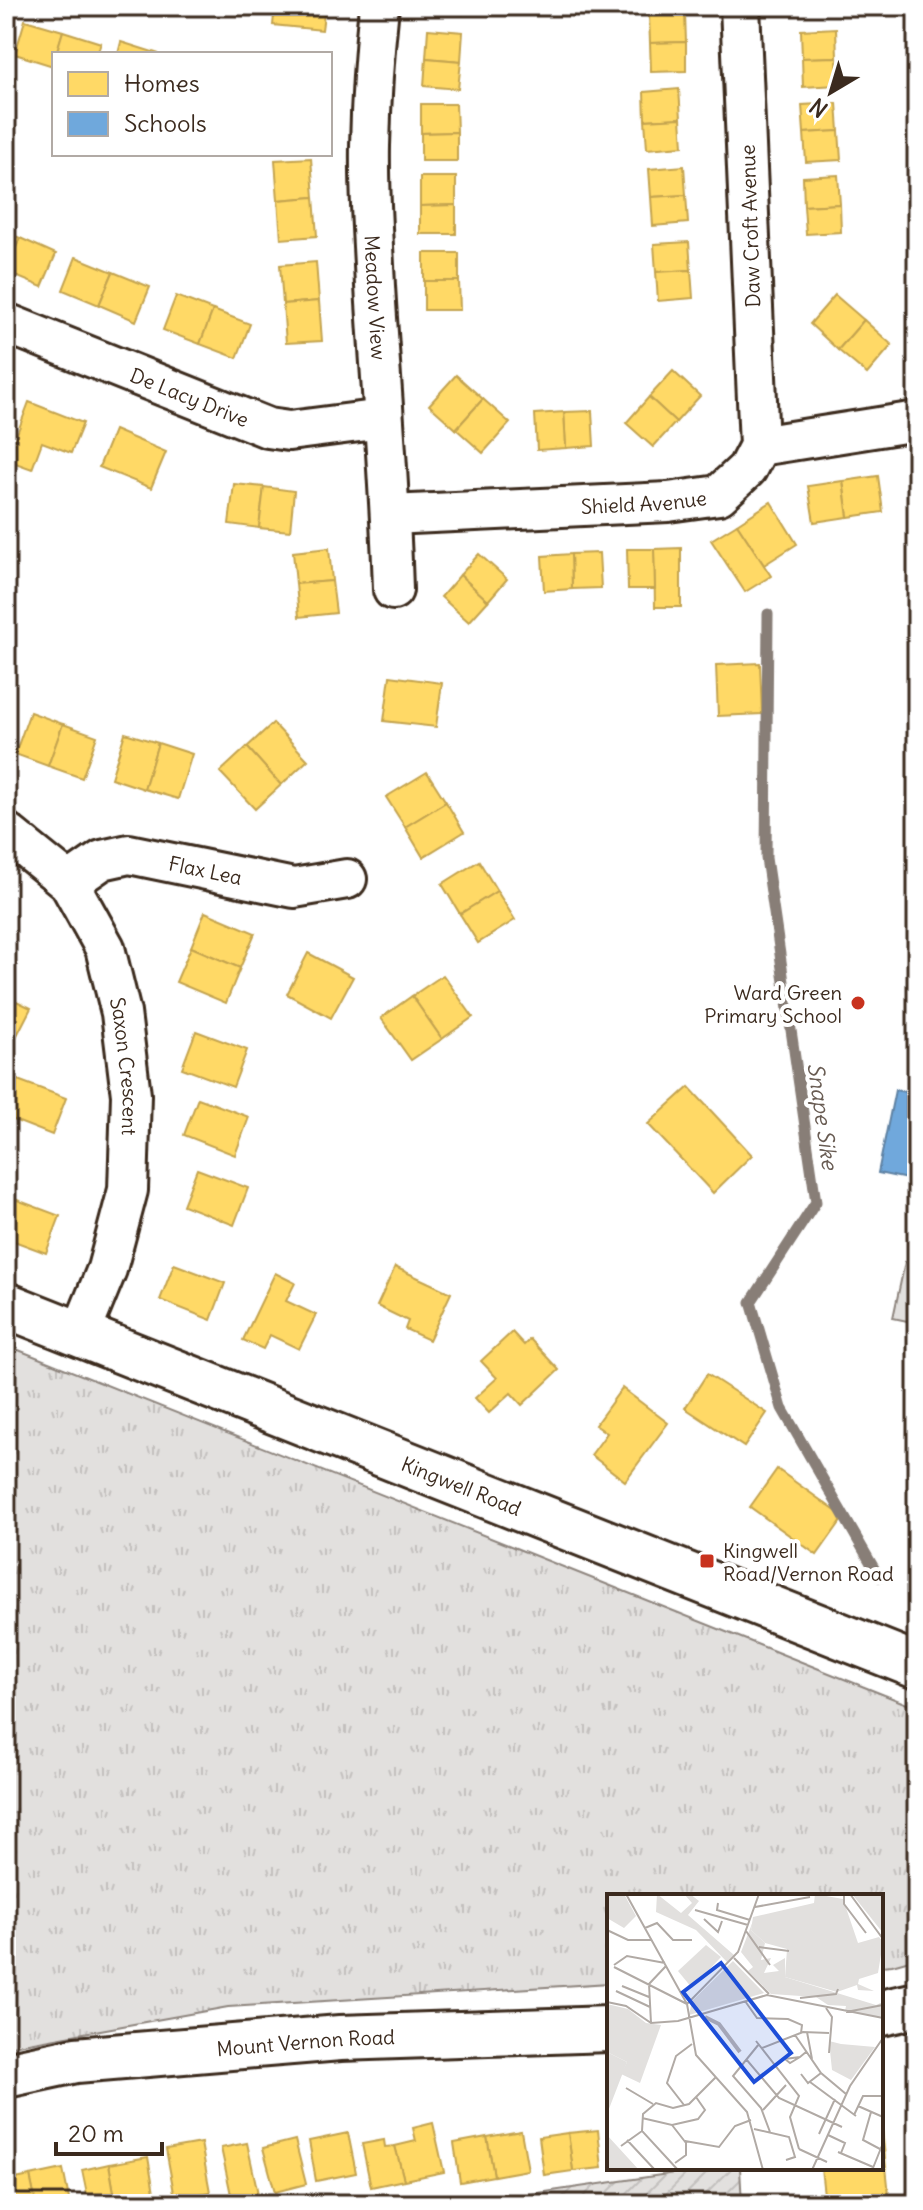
<svg xmlns="http://www.w3.org/2000/svg" width="923" height="2210" viewBox="0 0 923 2210" font-family="Delius,sans-serif">
	<style>
		.grass { fill: url(#grass-tufts); stroke: #8e857e; stroke-width: 2 }
		.park { fill: #e2e0de; stroke: #8e857e; stroke-width: 2 }
		.garden { fill: url(#garden-furrows); stroke: #8e857e; stroke-width: 2 }
		.homes { fill: #ffd966; stroke: #c4a450; stroke-width: 2 }
		.schools { fill: #6fa8dc; stroke: #5f82a3; stroke-width: 2 }
		.lines { fill: none; stroke-linecap: round; stroke-linejoin: round }
		.stream { stroke: #887e77; stroke-width: 11 }
		.minor-casing { stroke: #3b2a1e; stroke-width: 44 }
		.tertiary-casing { stroke: #3b2a1e; stroke-width: 50 }
		.minor { stroke: #fff; stroke-width: 38 }
		.tertiary { stroke: #fff; stroke-width: 44 }
		.poi-dot { fill: #c8321e; stroke: #fff; stroke-width: 3 }
		.labels { text-anchor: middle; dominant-baseline: central; stroke-width: 8; stroke-linejoin: round; paint-order: stroke }
		.street-label { font-size: 20px; fill: #3b2a1e; stroke: #fff }
		.poi-label { font-size: 20px; fill: #3b2a1e; stroke: #fff; text-anchor: end }
		.water-label { font-size: 22px; font-style: italic; fill: #685b52; stroke: #fff }
		.inset-river { fill: none; stroke: #bcb6b3; stroke-width: 4 }
		.inset-road { fill: none; stroke: #b1aaa5; stroke-width: 2 }
		.view { fill: #1d4ed8; fill-opacity: 0.15; stroke: #1d4ed8; stroke-width: 4 }
		.inset-edge { fill: none; stroke: #3b2a1e; stroke-width: 4 }
	</style>
	<defs>
		<pattern id="grass-tufts" width="24" height="20" patternUnits="userSpaceOnUse" patternTransform="scale(2)"><rect width="24" height="20" fill="#e2e0de"/><path d="M3 7l-1-3M5 7V3M7 7l1-3M15 17l-1-3M17 17v-4M19 17l1-3" fill="none" stroke="#c3c0be"/></pattern>
		<pattern id="garden-furrows" width="10" height="10" patternUnits="userSpaceOnUse" patternTransform="scale(2)"><rect width="10" height="10" fill="#e2e0de"/><path d="M-1 1l2-2M0 10L10 0M9 11l2-2" fill="none" stroke="#c3c0be"/></pattern>
	</defs>
	<rect width="100%" height="100%" fill="#fff"/>
	<filter id="ink" filterUnits="userSpaceOnUse"><feTurbulence type="fractalNoise" baseFrequency=".0125" numOctaves="2"/><feDisplacementMap in="SourceGraphic" scale="16" xChannelSelector="R" yChannelSelector="G"/><feConvolveMatrix kernelMatrix="1 2 1 2 8 2 1 2 1" color-interpolation-filters="sRGB"/></filter>
	<g filter="url(#ink)">
		<path class="grass" d="M 6,1345 L 917,1708 L 917,1958 L 892,1965 L 881,1966 L 881,1896 L 609,1896 L 609,1983 L 228,2007 L 6,2047 Z"/>
		<path class="park" d="M 905,1262 L 917,1264 L 917,1323 L 893,1318 Z"/>
		<path class="garden" d="M 709,2168 L 740,2168 L 742,2204 L 464,2204 Z"/>
		<g class="homes">
			<path d="M 275,6 L 325,6 L 322,30 L 273,25 Z"/>
			<path d="M 428,6 L 464,6 L 463,14 L 428,8 Z"/>
			<path d="M 685,14 L 686,42 L 650,43 L 649,15 Z"/>
			<path d="M 25,20 L 63,31 L 56,54 L 54,54 L 53,66 L 15,54 Z"/>
			<path d="M 836,28 L 837,57 L 802,58 L 801,30 Z"/>
			<path d="M 428,29 L 463,32 L 461,61 L 426,58 Z"/>
			<path d="M 63,31 L 101,43 L 97,54 L 56,54 Z"/>
			<path d="M 121,42 L 159,54 L 118,54 Z"/>
			<path d="M 686,42 L 686,71 L 651,72 L 650,43 Z"/>
			<path d="M 837,57 L 838,85 L 803,87 L 802,58 Z"/>
			<path d="M 426,58 L 461,61 L 458,89 L 424,86 Z"/>
			<path d="M 679,89 L 681,118 L 645,120 L 644,92 Z"/>
			<path d="M 837,103 L 839,131 L 804,133 L 802,105 Z"/>
			<path d="M 421,104 L 456,104 L 457,132 L 421,133 Z"/>
			<path d="M 681,118 L 683,146 L 647,149 L 645,120 Z"/>
			<path d="M 839,131 L 841,160 L 806,162 L 804,133 Z"/>
			<path d="M 457,132 L 457,161 L 421,161 L 421,133 Z"/>
			<path d="M 311,158 L 314,197 L 278,200 L 275,160 Z"/>
			<path d="M 684,166 L 686,195 L 651,197 L 649,169 Z"/>
			<path d="M 838,175 L 840,204 L 804,206 L 803,177 Z"/>
			<path d="M 420,177 L 456,177 L 456,205 L 420,206 Z"/>
			<path d="M 686,195 L 688,223 L 653,226 L 651,197 Z"/>
			<path d="M 314,197 L 317,236 L 281,239 L 278,200 Z"/>
			<path d="M 840,204 L 841,232 L 806,234 L 804,206 Z"/>
			<path d="M 456,205 L 456,234 L 420,234 L 420,206 Z"/>
			<path d="M 6,232 L 20,238 L 6,271 Z"/>
			<path d="M 20,238 L 56,254 L 42,287 L 6,272 Z"/>
			<path d="M 689,242 L 691,270 L 656,272 L 654,244 Z"/>
			<rect x="424" y="253" width="35" height="28"/>
			<path d="M 76,257 L 113,272 L 99,305 L 63,290 Z"/>
			<path d="M 316,262 L 319,301 L 283,304 L 280,265 Z"/>
			<path d="M 691,270 L 693,298 L 658,301 L 656,272 Z"/>
			<path d="M 113,272 L 150,287 L 136,321 L 99,305 Z"/>
			<path d="M 424,281 L 459,281 L 460,310 L 424,310 Z"/>
			<path d="M 835,295 L 864,320 L 838,350 L 810,324 Z"/>
			<path d="M 176,296 L 213,310 L 200,344 L 163,330 Z"/>
			<path d="M 319,301 L 322,341 L 286,343 L 283,304 Z"/>
			<path d="M 213,310 L 250,324 L 237,358 L 200,344 Z"/>
			<path d="M 864,320 L 892,345 L 867,374 L 838,350 Z"/>
			<path d="M 673,371 L 700,396 L 676,422 L 649,397 Z"/>
			<path d="M 456,375 L 483,399 L 456,429 L 429,405 Z"/>
			<path d="M 649,397 L 676,422 L 653,447 L 626,423 Z"/>
			<path d="M 483,399 L 510,423 L 483,453 L 456,429 Z"/>
			<path d="M 29,402 L 83,423 L 71,453 L 42,442 L 32,469 L 7,460 Z"/>
			<path d="M 592,411 L 594,446 L 566,448 L 564,412 Z"/>
			<path d="M 564,412 L 566,448 L 537,450 L 535,414 Z"/>
			<path d="M 114,430 L 166,452 L 151,488 L 99,467 Z"/>
			<path d="M 878,476 L 883,512 L 848,517 L 843,481 Z"/>
			<path d="M 843,481 L 848,517 L 814,522 L 808,486 Z"/>
			<path d="M 234,484 L 264,487 L 259,528 L 229,524 Z"/>
			<path d="M 264,487 L 294,491 L 290,531 L 259,528 Z"/>
			<path d="M 771,502 L 797,544 L 764,565 L 737,524 Z"/>
			<path d="M 737,524 L 771,576 L 745,592 L 711,540 Z"/>
			<path d="M 329,548 L 332,581 L 296,584 L 293,552 Z"/>
			<path d="M 681,548 L 681,607 L 655,607 L 654,549 Z"/>
			<path d="M 627,549 L 654,549 L 655,589 L 628,589 Z"/>
			<path d="M 599,553 L 601,588 L 572,589 L 571,554 Z"/>
			<path d="M 479,554 L 507,579 L 488,601 L 460,575 Z"/>
			<path d="M 571,554 L 572,589 L 544,591 L 542,556 Z"/>
			<path d="M 460,575 L 488,601 L 469,622 L 441,597 Z"/>
			<path d="M 332,581 L 336,613 L 299,617 L 296,584 Z"/>
			<path d="M 760,663 L 762,714 L 718,716 L 716,665 Z"/>
			<path d="M 390,676 L 442,683 L 436,727 L 384,721 Z"/>
			<path d="M 30,712 L 63,724 L 48,766 L 15,754 Z"/>
			<path d="M 273,723 L 308,760 L 281,785 L 247,747 Z"/>
			<path d="M 63,724 L 97,736 L 82,778 L 48,766 Z"/>
			<path d="M 125,733 L 158,743 L 144,789 L 111,778 Z"/>
			<path d="M 158,743 L 192,754 L 178,799 L 144,789 Z"/>
			<path d="M 247,747 L 281,785 L 255,809 L 220,772 Z"/>
			<path d="M 427,772 L 446,802 L 405,827 L 386,797 Z"/>
			<path d="M 446,802 L 464,832 L 423,857 L 405,827 Z"/>
			<path d="M 479,861 L 497,891 L 460,914 L 442,884 Z"/>
			<path d="M 497,891 L 515,920 L 478,943 L 460,914 Z"/>
			<path d="M 205,912 L 255,933 L 240,968 L 191,947 Z"/>
			<path d="M 191,947 L 240,968 L 226,1003 L 176,982 Z"/>
			<path d="M 308,953 L 353,977 L 331,1018 L 287,994 Z"/>
			<path d="M 443,975 L 473,1017 L 442,1039 L 412,996 Z"/>
			<path d="M 6,996 L 31,1008 L 13,1043 L 6,1039 Z"/>
			<path d="M 412,996 L 442,1039 L 411,1060 L 381,1018 Z"/>
			<path d="M 196,1031 L 247,1050 L 233,1087 L 182,1068 Z"/>
			<path d="M 15,1079 L 66,1098 L 52,1135 L 6,1117 L 6,1102 Z"/>
			<path d="M 689,1087 L 752,1155 L 713,1193 L 648,1124 Z"/>
			<path d="M 198,1098 L 249,1117 L 235,1155 L 184,1135 Z"/>
			<path d="M 197,1169 L 248,1188 L 234,1225 L 183,1205 Z"/>
			<path d="M 9,1197 L 60,1216 L 46,1253 L 6,1238 L 6,1205 Z"/>
			<path d="M 174,1264 L 225,1283 L 211,1320 L 160,1300 Z"/>
			<path d="M 395,1267 L 451,1293 L 429,1340 L 405,1329 L 408,1321 L 377,1306 Z"/>
			<path d="M 275,1273 L 295,1283 L 286,1301 L 316,1315 L 299,1349 L 270,1335 L 263,1349 L 243,1340 Z"/>
			<path d="M 512,1332 L 524,1345 L 530,1339 L 559,1370 L 522,1405 L 511,1393 L 489,1413 L 475,1398 L 497,1378 L 481,1361 Z"/>
			<path d="M 707,1374 L 767,1413 L 744,1447 L 685,1408 Z"/>
			<path d="M 622,1388 L 668,1423 L 625,1481 L 591,1455 L 607,1433 L 595,1425 Z"/>
			<path d="M 777,1469 L 844,1517 L 817,1555 L 750,1507 Z"/>
			<path d="M 881,2120 L 890,2204 L 825,2204 L 821,2168 L 881,2168 Z"/>
			<path d="M 433,2123 L 444,2172 L 404,2180 L 395,2146 L 416,2141 L 413,2128 Z"/>
			<path d="M 598,2130 L 602,2168 L 573,2171 L 568,2133 Z"/>
			<path d="M 521,2131 L 528,2170 L 494,2176 L 487,2137 Z"/>
			<path d="M 348,2133 L 356,2173 L 316,2181 L 309,2141 Z"/>
			<path d="M 568,2133 L 573,2171 L 544,2175 L 539,2137 Z"/>
			<path d="M 487,2137 L 494,2176 L 460,2182 L 454,2143 Z"/>
			<path d="M 295,2140 L 306,2184 L 275,2192 L 263,2148 Z"/>
			<path d="M 384,2140 L 385,2147 L 395,2146 L 404,2180 L 371,2187 L 362,2144 Z"/>
			<path d="M 201,2143 L 210,2192 L 175,2198 L 166,2149 Z"/>
			<path d="M 247,2143 L 260,2203 L 233,2204 L 221,2148 Z"/>
			<path d="M 148,2157 L 156,2204 L 134,2204 L 134,2201 L 116,2204 L 109,2164 Z"/>
			<path d="M 109,2164 L 116,2204 L 89,2204 L 82,2170 Z"/>
			<path d="M 63,2169 L 70,2204 L 36,2204 L 30,2176 Z"/>
			<path d="M 30,2176 L 36,2204 L 9,2204 L 6,2181 Z"/>
		</g>
		<path class="schools" d="M 895,1090 L 917,1094 L 917,1181 L 878,1173 Z"/>
		<g class="lines">
			<path class="stream" d="M 768,614 L 766,858 L 816,1202 L 751,1302 L 782,1408 L 879,1577"/>
			<g class="minor-casing">
				<g id="minor">
					<path id="s1" d="M 379,6 C 374,53 371,99 370,146 C 369,192 373,239 375,286 C 381,387 390,488 393,590"/>
					<path id="s2" d="M 6,323 L 268,428 L 289,431 L 383,419"/>
					<path d="M 759,446 L 917,421"/>
					<path id="s3" d="M 390,515 L 668,502 L 719,495 L 747,469 L 759,446 L 740,6"/>
					<path id="s4" d="M 6,832 L 69,883 L 105,948 L 121,1013 L 131,1095 L 128,1190 L 107,1269 L 80,1335"/>
					<path id="s5" d="M 69,883 L 102,860 L 129,854 L 294,888 L 347,879"/>
				</g>
			</g>
			<g class="tertiary-casing">
				<g id="tertiary">
					<path id="s6" d="M 6,1305 L 917,1666"/>
					<path d="M 881,2013 L 917,2005"/>
					<path id="s7" d="M 6,2075 L 76,2060 L 340,2038 L 609,2029"/>
				</g>
			</g>
			<use href="#minor" class="minor"/>
			<use href="#tertiary" class="tertiary"/>
		</g>
	</g>
	<g class="poi-dot">
		<circle cx="858" cy="1003" r="8"/>
		<rect x="699" y="1553" width="16" height="16" rx="4"/>
	</g>
	<g class="labels">
		<g class="street-label">
			<text transform="translate(750 226) rotate(-92)">Daw Croft Avenue</text>
			<text stroke="none"><textPath href="#s1" startOffset="292">Meadow View</textPath></text>
			<text stroke="none"><textPath href="#s2" startOffset="198">De Lacy Drive</textPath></text>
			<text stroke="none"><textPath href="#s3" startOffset="254">Shield Avenue</textPath></text>
			<text stroke="none"><textPath href="#s5" startOffset="146">Flax Lea</textPath></text>
			<text stroke="none"><textPath href="#s4" startOffset="276">Saxon Crescent</textPath></text>
			<text stroke="none"><textPath href="#s6" startOffset="490">Kingwell Road</textPath></text>
			<text stroke="none"><textPath href="#s7" startOffset="302">Mount Vernon Road</textPath></text>
		</g>
		<g class="poi-label">
			<text x="842" y="992">Ward Green<tspan x="842" dy="23">Primary School</tspan></text>
			<text x="723" y="1550" text-anchor="start">Kingwell<tspan x="723" dy="23">Road/Vernon Road</tspan></text>
		</g>
		<g class="water-label">
			<text transform="translate(823 1116) rotate(82)">Snape Sike</text>
		</g>
	</g>
	<g transform="translate(607 1894)">
		<rect width="276" height="276" fill="#fff"/>
		<path d="M 208,0 L 236,5 L 251,49 L 272,43 L 276,48 L 271,79 L 252,85 L 251,90 L 267,97 L 251,96 L 250,91 L 230,98 L 178,83 L 180,55 L 158,49 L 144,36 L 146,23 L 207,9 ZM 245,0 L 276,0 L 276,39 ZM 126,67 L 157,99 L 82,121 L 85,107 ZM 0,237 L 0,241 L 32,276 L 0,276 Z" fill="#e2e0de"/>
		<path d="M 50,0 L 74,19 L 85,9 L 77,0 L 83,0 L 92,7 L 81,21 L 127,61 L 120,68 L 89,36 L 49,18 ZM 146,27 L 144,36 L 158,49 L 154,66 L 164,64 L 157,79 L 172,77 L 166,71 L 178,64 L 178,83 L 269,111 L 276,108 L 276,124 L 238,117 L 239,112 L 221,111 L 209,103 L 164,100 L 141,77 L 146,73 L 134,58 ZM 0,158 L 20,168 L 0,220 Z" fill="#e2e0de"/>
		<path d="M 0,0 L 17,0 L 29,22 L 17,34 L 0,24 ZM 0,110 L 21,115 L 39,129 L 54,131 L 33,189 L 14,180 L 20,168 L 0,158 ZM 222,147 L 234,150 L 268,153 L 244,186 L 225,176 Z" fill="#e2e0de"/>
		<path d="M 99,51 L 114,63 L 85,94 L 71,77 Z" fill="#e2e0de"/>
		<path class="inset-river" d="M 98,123 L 112,130 L 133,158"/>
		<path class="inset-road" d="M 19,0 L 80,110M 152,0 L 131,58 L 80,110 L 89,161 L 140,218 L 156,276M 237,0 L 237,10 L 259,39M 243,0 L 276,45M 111,9 L 110,16 L 143,26M 148,13 L 203,3M 88,16 L 141,31M 97,25 L 111,38 L 115,27M 38,34 L 50,29 L 66,46 L 85,46M 0,36 L 21,46 L 44,46M 139,37 L 163,71M 152,53 L 182,57M 127,64 L 162,100M 7,71 L 20,62 L 58,69M 7,73 L 80,110M 15,92 L 42,103M 9,97 L 43,113M 193,104 L 229,100 L 231,95M 138,107 L 150,124 L 181,125 L 195,131 L 194,139M 0,108 L 19,112 L 44,129 L 71,127 L 160,101 L 276,124M 219,114 L 225,123 L 222,159M 239,118 L 276,111M 44,129 L 42,90 L 59,72M 200,138 L 205,165M 188,141 L 214,179 L 239,200M 149,147 L 192,202 L 183,223 L 192,255M 152,150 L 126,182 L 154,214 L 163,238M 155,154 L 196,138 L 222,139M 193,163 L 178,165 L 183,169 L 193,163 L 199,158M 139,165 L 172,204 L 235,233M 194,180 L 201,189 L 214,179M 203,188 L 249,222M 19,194 L 46,210M 77,211 L 60,189 L 69,162 L 85,150M 251,212 L 276,223M 156,216 L 179,191M 264,218 L 256,246 L 273,255M 247,221 L 256,202 L 276,202M 35,224 L 65,231 L 91,225 L 98,216 L 89,203M 65,231 L 79,249 L 79,261 L 68,269M 147,235 L 182,243 L 188,263 L 179,266M 212,240 L 228,205M 221,241 L 238,249 L 234,259M 20,246 L 48,276M 78,247 L 112,253 L 128,232 L 144,226M 14,252 L 35,237M 192,255 L 220,268M 231,258 L 266,273M 266,274 L 276,249M 71,276 L 35,237 L 36,220 L 49,209 L 66,214 L 82,210 L 109,183M 205,276 L 243,192 L 276,144"/>
		<path class="view" d="M 114,69 L 184,159 L 147,188 L 76,98 Z"/>
		<rect width="276" height="276" class="inset-edge"/>
	</g>
	<rect width="923" height="2210" fill="none" stroke="#fff" stroke-width="32"/>
	<rect x="16" y="16" width="891" height="2178" fill="none" stroke="#3b2a1e" stroke-width="3" filter="url(#ink)"/>
	<rect x="52" y="52" width="280" height="104" fill="#ffffff" stroke="#b1aaa5" stroke-width="2"/>
	<rect x="68" y="72" width="40" height="24" fill="#ffd966" stroke="#b1aaa5" stroke-width="2"/>
	<text x="124" y="92" font-size="24" fill="#3b2a1e">Homes</text>
	<rect x="68" y="112" width="40" height="24" fill="#6fa8dc" stroke="#b1aaa5" stroke-width="2"/>
	<text x="124" y="132" font-size="24" fill="#3b2a1e">Schools</text>
	<g transform="translate(831 92) rotate(218)" stroke="#ffffff" stroke-width="6" paint-order="stroke">
	<path d="M0-6L14 30L0 20L-14 30Z" fill="#3b2a1e"/>
	<text y="-12" font-size="22" font-weight="bold" text-anchor="middle" fill="#3b2a1e">N</text>
	</g>
	<path d="M56 2142v12h106v-12" fill="none" stroke="#3b2a1e" stroke-width="4"/>
	<text x="68" y="2142" font-size="24" fill="#3b2a1e" stroke="#ffffff" stroke-width="6" paint-order="stroke">20 m</text>
</svg>
